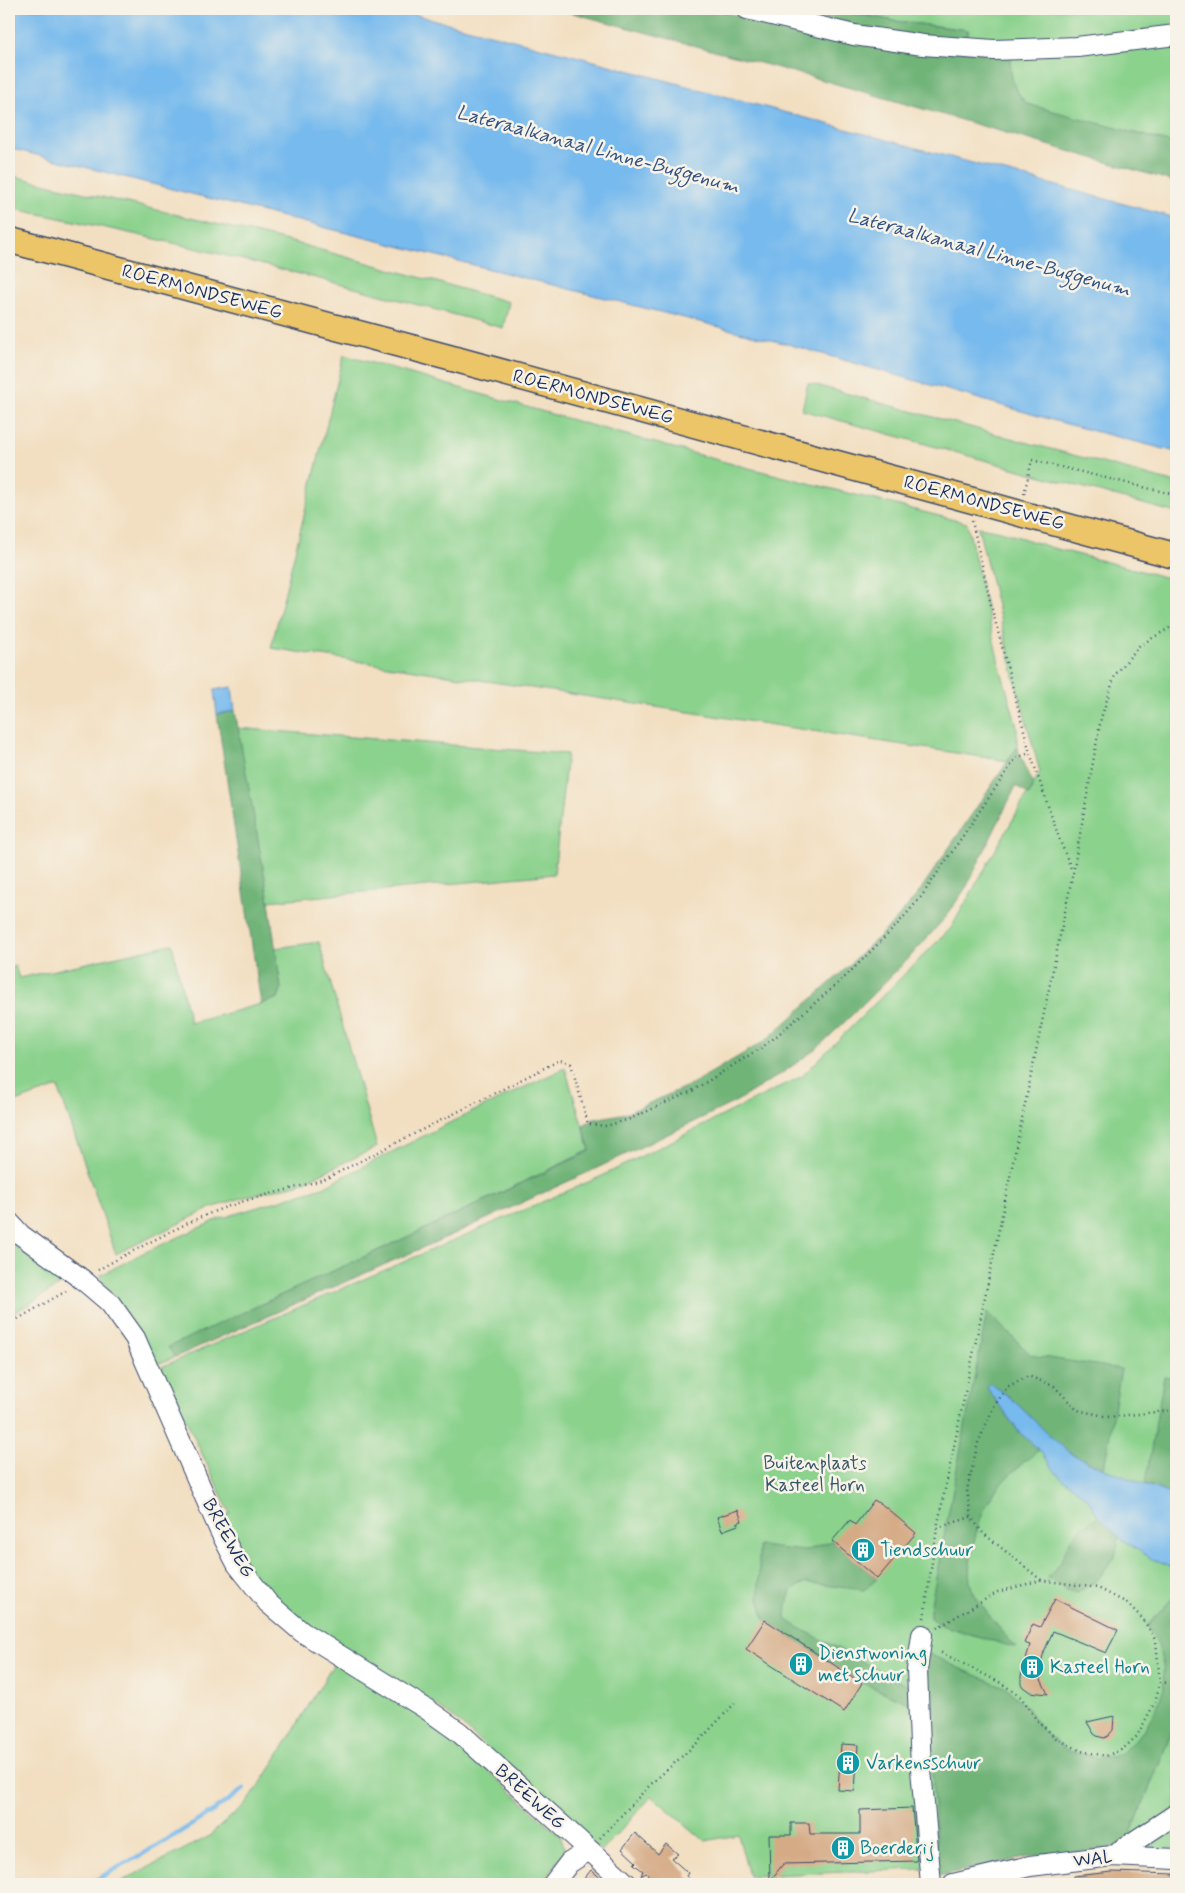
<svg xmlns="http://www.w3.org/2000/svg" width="1185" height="1893" viewBox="0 0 1185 1893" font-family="Mynerve,sans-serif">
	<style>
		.green { fill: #8bd28d; stroke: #538076 }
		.forest { fill: #70b478; stroke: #46726b }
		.water { fill: #77baed; stroke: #4974a6 }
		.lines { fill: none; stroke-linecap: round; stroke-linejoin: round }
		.stream { stroke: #77baed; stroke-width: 4.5 }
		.building { fill: #d5ab86 }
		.minor-casing { stroke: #3b496d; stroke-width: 22 }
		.major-casing { stroke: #3b496d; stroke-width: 28 }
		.path { stroke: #3b496d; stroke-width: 2.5; stroke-dasharray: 1 4; stroke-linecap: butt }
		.minor { stroke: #fff; stroke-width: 20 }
		.major { stroke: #edc569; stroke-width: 25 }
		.labels { text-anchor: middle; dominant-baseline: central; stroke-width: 5; stroke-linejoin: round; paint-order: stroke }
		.street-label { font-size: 19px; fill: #1b2f5e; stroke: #f7f3e8 }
		.park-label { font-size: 19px; fill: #37586a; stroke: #f7f3e8 }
		.culture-label { font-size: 19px; fill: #0d838f; stroke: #f7f3e8; text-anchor: start }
		.water-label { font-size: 20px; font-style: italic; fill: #325282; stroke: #f7f3e8 }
	</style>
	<rect width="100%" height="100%" fill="#f7f3e8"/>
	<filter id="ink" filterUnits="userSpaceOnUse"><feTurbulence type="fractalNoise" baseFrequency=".02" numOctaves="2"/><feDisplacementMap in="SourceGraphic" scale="10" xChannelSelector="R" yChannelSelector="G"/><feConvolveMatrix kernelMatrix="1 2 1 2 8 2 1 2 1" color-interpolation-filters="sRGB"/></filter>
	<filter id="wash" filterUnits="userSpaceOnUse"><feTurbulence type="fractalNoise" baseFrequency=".0096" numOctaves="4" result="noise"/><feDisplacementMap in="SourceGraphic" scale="20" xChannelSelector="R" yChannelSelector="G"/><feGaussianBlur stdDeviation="1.12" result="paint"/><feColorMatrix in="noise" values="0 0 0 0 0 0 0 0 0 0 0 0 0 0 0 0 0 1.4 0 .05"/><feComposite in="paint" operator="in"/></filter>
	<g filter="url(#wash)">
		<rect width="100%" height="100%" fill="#f2dfc1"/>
		<g class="green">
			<path d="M 830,9 L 1176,9 L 1176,28 L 1068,41 L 968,43 L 968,30 L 895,21 Z"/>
			<path d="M 1176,42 L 1176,144 L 1031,106 C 1013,98 1009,75 1011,57 Z"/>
			<path d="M 9,175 L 292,242 L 509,302 L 503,328 C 339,283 175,240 9,208 Z"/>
			<path d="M 344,355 L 590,425 L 725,462 L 967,523 L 998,659 L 1017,727 L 1017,748 L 1008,761 L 271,648 Z"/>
			<path d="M 808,383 L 1176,483 L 1176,513 L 802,410 Z"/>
			<path d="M 978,527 L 997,530 L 1053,548 L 1176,580 L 1176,1712 L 1118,1839 L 943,1868 L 749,1876 L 738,1835 L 705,1841 L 652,1796 L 601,1851 L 455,1719 L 416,1691 L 307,1628 L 273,1598 L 243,1561 L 225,1516 L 230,1513 L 161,1367 L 602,1176 L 802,1076 L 951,928 L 1040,772 L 1015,680 Z"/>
			<path d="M 237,728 L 567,754 L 554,874 L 269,901 Z"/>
			<path d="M 319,942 L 377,1147 L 301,1183 L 245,1197 L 211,1208 L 116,1254 L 58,1087 L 9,1104 L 9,968 L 15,966 L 19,978 L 172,944 L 190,1023 L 261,1004 L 278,998 L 281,989 L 275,948 Z"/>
			<path d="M 565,1068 L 590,1150 L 429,1227 L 169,1347 L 175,1357 L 157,1364 L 113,1295 L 101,1280 L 101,1275 L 141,1254 L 219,1219 L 323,1187 L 453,1121 Z"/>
			<path d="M 9,1241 L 34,1262 L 65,1282 L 9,1316 Z"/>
			<path d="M 335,1662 L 426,1715 L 560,1835 L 565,1850 L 542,1884 L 116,1884 L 208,1837 L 243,1806 L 255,1792 L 270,1769 Z"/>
			<path d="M 1176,1721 L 1176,1809 L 1129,1838 Z"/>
			<path d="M 1176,1820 L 1176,1853 L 1130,1851 Z"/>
		</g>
		<g class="forest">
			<path d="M 558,9 L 711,9 L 782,27 L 1011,57 C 1009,77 1014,90 1027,104 L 1176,144 L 1176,182 L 812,77 Z"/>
			<path d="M 773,9 L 830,9 L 895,21 L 968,30 L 967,43 L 926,40 Z"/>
			<path d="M 235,711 L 269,901 L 281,989 L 278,998 L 261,1004 L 217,714 Z"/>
			<path d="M 1017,748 L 1034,785 L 1029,795 L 1016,786 L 967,886 L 945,918 L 908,959 L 854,1013 L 816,1049 L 781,1074 L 735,1102 L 597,1168 L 456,1233 L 175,1357 L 168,1347 L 429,1227 L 590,1151 L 583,1125 L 594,1119 L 627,1113 L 690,1085 L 765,1041 L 840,974 L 893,923 L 917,895 Z"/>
			<path d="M 987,1312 L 1030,1354 L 1036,1356 L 1121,1369 L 1104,1469 L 1070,1453 L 987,1388 L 1018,1431 L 1039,1450 C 997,1483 982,1499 972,1552 C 969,1566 967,1580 974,1593 C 982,1609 1004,1633 1016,1648 L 941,1625 L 930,1618 L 930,1609 Z"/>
			<path d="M 1164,1376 L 1176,1378 L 1176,1496 L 1145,1484 Z"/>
			<path d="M 1098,1516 L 1119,1537 L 1115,1557 L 1106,1569 L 1096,1581 L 1077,1593 L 1066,1590 L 1048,1578 L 1060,1562 L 1071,1539 L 1081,1528 Z"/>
			<path d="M 832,1541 L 877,1579 L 864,1590 L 808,1583 C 787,1586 787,1602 786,1619 L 796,1626 L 910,1687 L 911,1704 L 862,1683 L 765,1620 L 759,1598 L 759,1546 L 805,1551 Z"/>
			<path d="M 1176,1594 L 1176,1721 L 1129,1838 L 1111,1850 L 1043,1854 L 938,1876 L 925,1652 L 961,1669 L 1005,1687 L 1025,1705 L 1042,1731 L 1068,1751 L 1097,1758 L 1121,1754 L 1144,1730 L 1157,1707 L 1164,1688 L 1163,1666 L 1158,1645 L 1147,1626 Z"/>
		</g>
		<g class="water">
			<path d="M 9,9 L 393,9 L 583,58 L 1176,218 L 1176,452 L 1070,425 L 791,345 L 9,148 Z"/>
			<path d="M 232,687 L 235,711 L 217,714 L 214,690 Z"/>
			<path d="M 990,1383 L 1011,1398 L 1047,1433 L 1070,1453 L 1104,1469 L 1176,1496 L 1176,1570 L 1150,1558 L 1119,1537 L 1098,1516 L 1087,1498 L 1057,1474 L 1039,1450 L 1018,1431 L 987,1388 Z"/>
		</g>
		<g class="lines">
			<path class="stream" d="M 89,1884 C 142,1854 195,1826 244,1789"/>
		</g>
		<g id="blocks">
			<g class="building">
				<path d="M 874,1500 L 884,1506 L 916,1533 L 877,1579 L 832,1541 L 850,1520 L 855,1525 Z"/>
				<path d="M 738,1510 L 742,1521 L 737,1523 L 738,1525 L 722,1531 L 717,1517 Z"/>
				<path d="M 1055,1599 L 1118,1630 L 1106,1653 L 1053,1631 L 1044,1652 L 1038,1673 L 1048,1694 L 1030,1692 L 1023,1687 L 1021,1684 L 1021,1676 L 1030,1645 L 1024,1643 L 1033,1624 L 1040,1627 Z"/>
				<path d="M 765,1620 L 862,1683 L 844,1712 L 746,1649 Z"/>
				<path d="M 1114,1716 L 1113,1730 L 1108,1736 L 1104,1738 L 1097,1736 L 1094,1734 L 1087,1722 Z"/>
				<path d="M 841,1744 L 858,1745 L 855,1791 L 838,1790 Z"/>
				<path d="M 912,1808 L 917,1861 L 783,1864 L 770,1881 L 769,1835 L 791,1835 L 791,1823 L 809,1823 L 810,1834 L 860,1834 L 860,1810 Z"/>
				<path d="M 635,1833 L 658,1854 L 666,1844 L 678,1854 L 671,1858 L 688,1873 L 686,1876 L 695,1884 L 659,1884 L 646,1873 L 641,1876 L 643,1871 L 634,1864 L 636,1862 L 622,1849 Z"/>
				<path d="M 591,1870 L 608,1884 L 580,1884 Z"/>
				<path d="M 1112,1872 L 1174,1874 L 1174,1884 L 1074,1884 L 1074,1876 Z"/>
			</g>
		</g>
	</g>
	<g filter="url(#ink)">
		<use href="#blocks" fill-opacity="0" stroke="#3b496d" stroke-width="1"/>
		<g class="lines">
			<g class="minor-casing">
				<g id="minor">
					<path d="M 747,9 L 854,35 L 923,45 L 994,50 L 1077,47 L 1176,35"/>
					<path d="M 9,1222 L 21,1235 L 83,1280 L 110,1303 L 135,1338 L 220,1531 L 237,1564 L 268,1603 L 302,1632 L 428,1710 L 459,1732 L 627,1884"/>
					<path d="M 922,1635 L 917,1670 L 921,1769 L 931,1884"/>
					<path d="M 1112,1856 L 1176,1814"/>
					<path d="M 553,1884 L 569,1863 L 589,1850"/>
					<path d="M 953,1884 L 1030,1866 L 1112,1856 L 1176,1859"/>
				</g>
			</g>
			<g class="major-casing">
				<path id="major" d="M 9,240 L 458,360 L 1176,556"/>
			</g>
			<g class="path">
				<path d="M 1024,494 L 1032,460 L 1176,495"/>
				<path d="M 972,521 L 992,609 L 1030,753 L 1059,838 L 1072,871"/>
				<path d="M 98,1270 L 112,1262 C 153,1241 194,1217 238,1203 C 267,1194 298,1188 327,1178 L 560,1060 L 571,1064 L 588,1124 L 606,1126 L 630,1119 L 692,1091 L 767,1044 L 844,978 L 896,926 L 921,897 L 1016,758 L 1030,753"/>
				<path d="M 9,1324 L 68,1290"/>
				<path d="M 937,1528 L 971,1517"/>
				<path d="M 1041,1580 L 983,1533 L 971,1517 L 967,1490 L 978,1443 L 993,1408 L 1007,1387 L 1028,1376 L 1054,1386 L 1077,1410 L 1109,1417 L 1176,1410"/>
				<path d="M 924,1618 L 937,1528 L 1073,873 L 1101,718 L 1115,675 L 1139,646 L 1176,624"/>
				<path d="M 937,1628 L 998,1592 L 1041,1580 L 1098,1588 L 1127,1603 L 1143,1619 L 1156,1641 L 1160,1683 L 1155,1702 L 1137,1736 L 1123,1749 L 1106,1756 L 1081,1751 L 1056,1738 L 1036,1719 L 1021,1697 L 1001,1683 L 938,1651"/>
				<path d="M 1160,1683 L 1176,1682"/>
				<path d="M 600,1838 L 650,1785 L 697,1743 L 737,1701"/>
			</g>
			<use href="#minor" class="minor"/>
			<use href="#major" class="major"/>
		</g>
	</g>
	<defs>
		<g id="building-disc" transform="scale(1.25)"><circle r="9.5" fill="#0f9aa8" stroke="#f7f3e8"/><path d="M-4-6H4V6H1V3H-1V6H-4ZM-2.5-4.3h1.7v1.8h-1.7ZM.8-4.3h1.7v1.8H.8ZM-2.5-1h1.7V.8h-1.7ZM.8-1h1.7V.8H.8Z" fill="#fff"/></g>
	</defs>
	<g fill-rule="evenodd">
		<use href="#building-disc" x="863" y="1550"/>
		<use href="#building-disc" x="801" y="1664"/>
		<use href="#building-disc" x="1032" y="1667"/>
		<use href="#building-disc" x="848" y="1763"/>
		<use href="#building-disc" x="843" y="1848"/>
	</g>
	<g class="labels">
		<g class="street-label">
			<text transform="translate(202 292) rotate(15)">ROERMONDSEWEG</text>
			<text transform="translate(593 397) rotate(15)">ROERMONDSEWEG</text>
			<text transform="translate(984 503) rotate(15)">ROERMONDSEWEG</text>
			<text transform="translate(228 1538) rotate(61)">BREEWEG</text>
			<text transform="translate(530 1797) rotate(42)">BREEWEG</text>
			<text transform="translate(1093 1859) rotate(-5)">WAL</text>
		</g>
		<g class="park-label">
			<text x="815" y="1463">Buitenplaats<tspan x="815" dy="22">Kasteel Horn</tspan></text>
		</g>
		<g class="culture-label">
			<text x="880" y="1550">Tiendschuur</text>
			<text x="818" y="1653">Dienstwoning<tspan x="818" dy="22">met schuur</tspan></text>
			<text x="1050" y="1667">Kasteel Horn</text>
			<text x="866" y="1763">Varkensschuur</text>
			<text x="860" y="1848">Boerderij</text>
		</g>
		<g class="water-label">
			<text transform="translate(598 150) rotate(15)">Lateraalkanaal Linne-Buggenum</text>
			<text transform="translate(989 253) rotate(15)">Lateraalkanaal Linne-Buggenum</text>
		</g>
	</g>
	<rect width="1185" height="1893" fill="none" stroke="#f7f3e8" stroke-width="30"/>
</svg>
